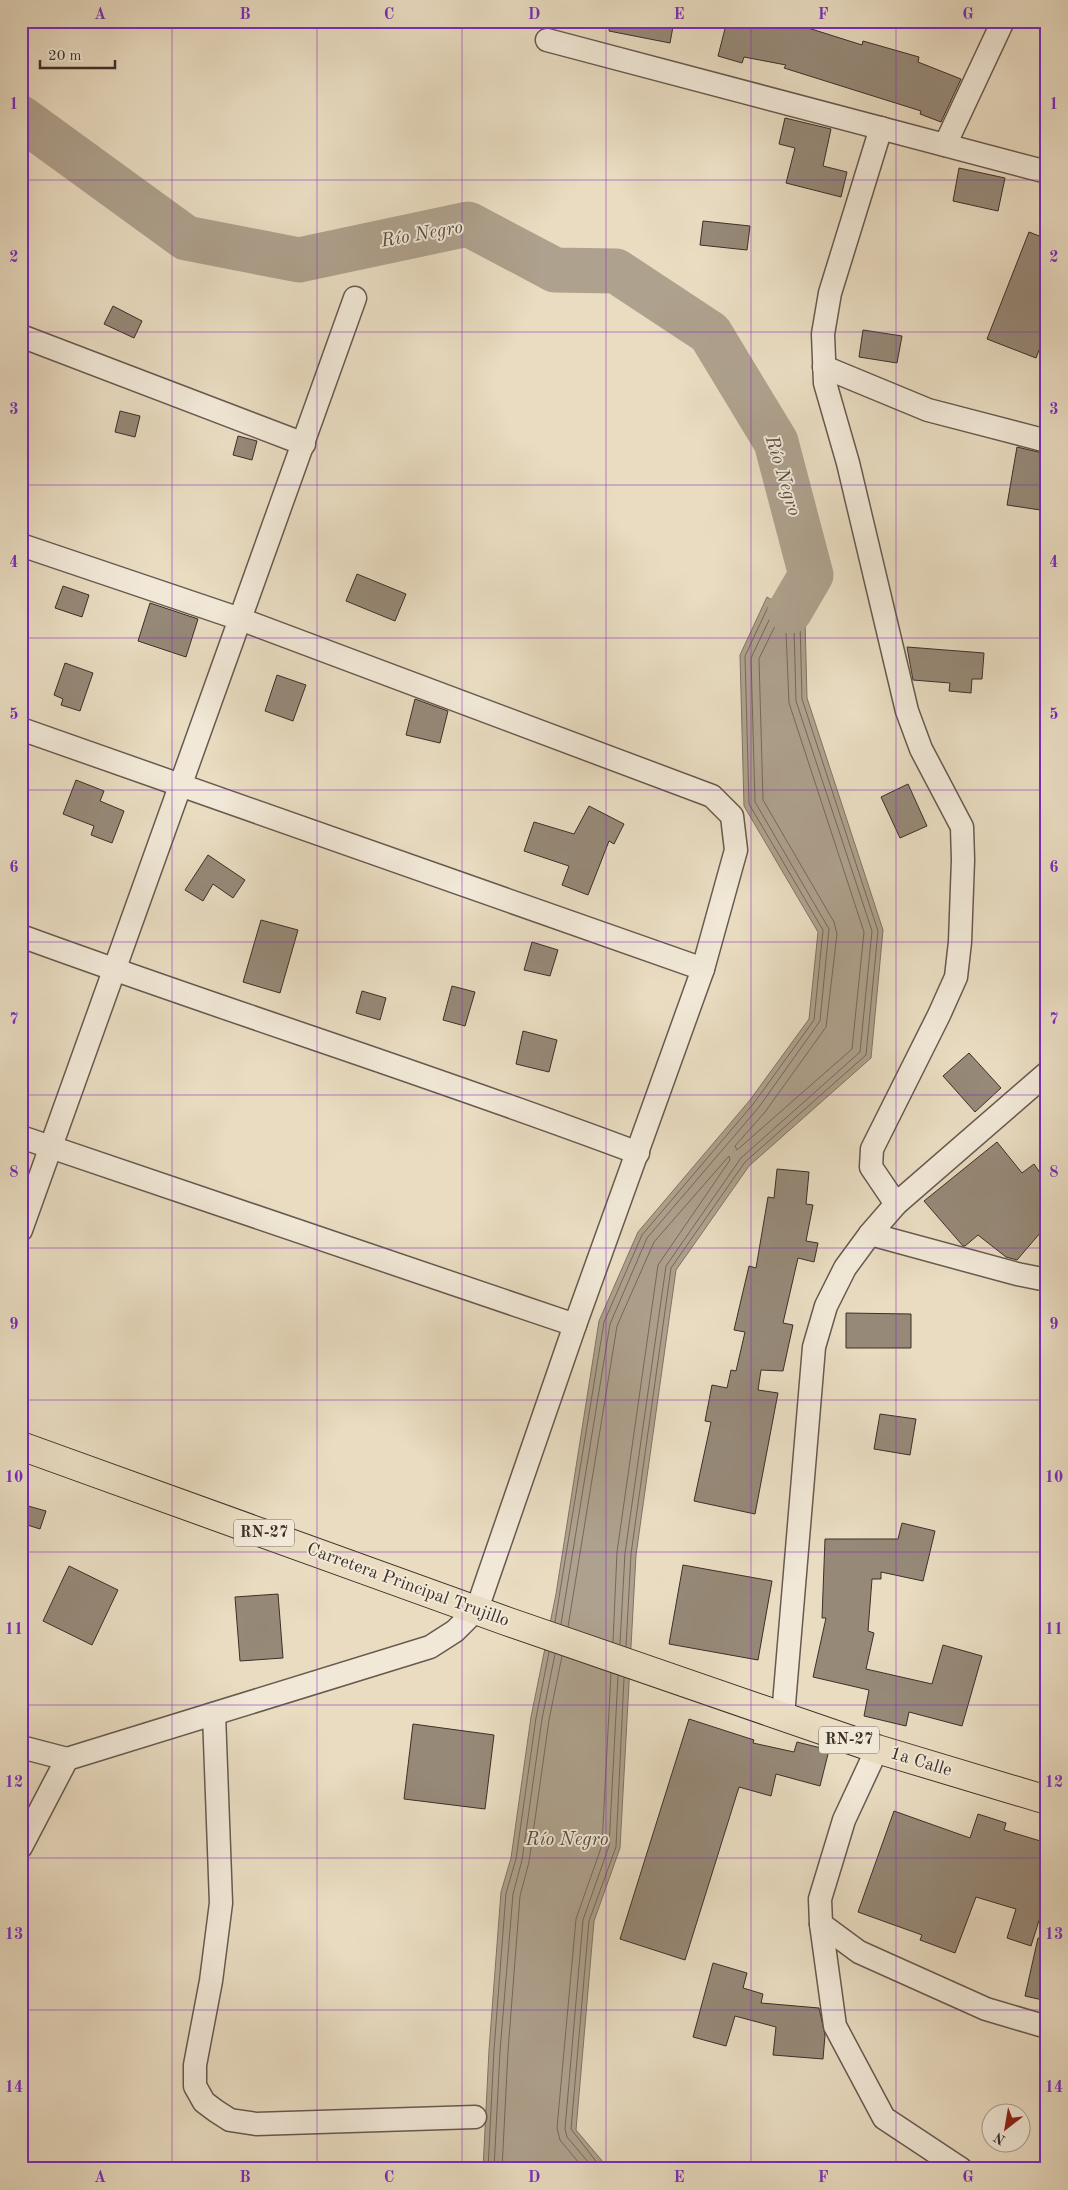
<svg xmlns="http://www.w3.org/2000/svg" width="1068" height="2190" viewBox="0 0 1068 2190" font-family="'Old Standard TT',serif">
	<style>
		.water { fill: #aea18d; stroke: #807365 }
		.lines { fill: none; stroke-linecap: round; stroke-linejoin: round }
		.shore { stroke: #75685b; stroke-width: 1 }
		.river { stroke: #aea18d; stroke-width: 45 }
		.building { fill: #968978; stroke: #3c2f29 }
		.minor-casing { stroke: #675a4f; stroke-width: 25 }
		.primary-casing { stroke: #3c2f29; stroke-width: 30 }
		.minor { stroke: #f1e8d7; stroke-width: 22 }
		.primary { stroke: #e9dcc1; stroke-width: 28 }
		.grid { fill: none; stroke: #7b2cbf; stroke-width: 1; stroke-opacity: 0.55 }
		.labels { text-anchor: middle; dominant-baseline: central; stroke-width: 4; stroke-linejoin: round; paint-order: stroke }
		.shield { fill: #f1e8d7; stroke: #72665d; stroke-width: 1 }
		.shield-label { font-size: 16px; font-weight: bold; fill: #3c2f29 }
		.street-label { font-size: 18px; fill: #3c2f29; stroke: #f1e8d7 }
		.water-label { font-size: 19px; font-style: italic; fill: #584c42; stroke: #f1e8d7 }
		.neatline { fill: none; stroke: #7b2cbf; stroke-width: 2 }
		.grid-label { font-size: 16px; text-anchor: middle; font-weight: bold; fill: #7b2cbf }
	</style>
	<rect width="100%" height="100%" fill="#e9dcc1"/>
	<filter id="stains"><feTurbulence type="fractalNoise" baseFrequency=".004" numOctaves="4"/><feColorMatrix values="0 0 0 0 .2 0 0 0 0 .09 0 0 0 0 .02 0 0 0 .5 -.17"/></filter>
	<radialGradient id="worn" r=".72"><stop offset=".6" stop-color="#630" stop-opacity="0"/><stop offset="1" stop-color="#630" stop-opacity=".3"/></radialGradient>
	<path class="water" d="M 767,597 L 805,620 L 807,698 L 883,930 L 871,1058 L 749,1166 L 676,1270 L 636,1555 L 620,1848 L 594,1921 L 576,2130 L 609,2169 L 483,2169 L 489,2050 L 501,1892 L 511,1858 L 531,1717 L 556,1594 L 599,1321 L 638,1232 L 750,1100 L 809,1019 L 818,932 L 744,806 L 740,655 Z"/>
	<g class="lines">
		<g class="shore">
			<path d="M 776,625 L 786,632 L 789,703 L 864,932 L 852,1049 L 737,1150 L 735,1146 L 765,1112 L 826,1027 L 837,934 L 834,922 L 763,800 L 759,659 Z"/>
			<path d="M 555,1622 L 604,1322 L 642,1235 L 754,1103 L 814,1020 L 823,930 L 749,804 L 745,656 L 768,607 L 771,605 L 800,623 L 802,699 L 878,931 L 866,1055 L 745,1162 L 671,1268 L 631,1554 L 626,1647"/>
			<path d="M 561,1624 L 610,1324 L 647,1238 L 759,1107 L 820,1021 L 829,929 L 755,802 L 751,658 L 771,616 L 774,614 L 794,627 L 796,701 L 872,931 L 860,1052 L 741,1158 L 666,1266 L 625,1553 L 620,1644"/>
			<path d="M 568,1627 L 617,1326 L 654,1242 L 729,1156 L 730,1160 L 658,1265 L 617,1552 L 613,1642"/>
			<path d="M 488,2169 L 494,2050 L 506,1893 L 516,1859 L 536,1718 L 549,1652"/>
			<path d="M 494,2169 L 500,2051 L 513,1894 L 522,1860 L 542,1719 L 555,1654"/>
			<path d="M 502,2169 L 508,2051 L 520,1896 L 529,1862 L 549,1720 L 562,1656"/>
			<path d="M 584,2169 L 560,2140 L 557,2128 L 576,1919 L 602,1845 L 611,1673"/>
			<path d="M 594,2169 L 567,2137 L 565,2129 L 583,1920 L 609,1846 L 618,1676"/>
			<path d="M 602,2169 L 571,2129 L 589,1921 L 616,1847 L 624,1678"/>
		</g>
		<path class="river" d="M 21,118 L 186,238 L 299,260 L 468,224 L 555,270 L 616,271 L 710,333 L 776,442 L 811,575 L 790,611"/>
	</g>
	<g class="building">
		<path d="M 610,21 L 674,21 L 670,43 L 609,31 Z"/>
		<path d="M 727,21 L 739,21 L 758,26 L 759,21 L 786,21 L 862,45 L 863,41 L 919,57 L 918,62 L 961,79 L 941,122 L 920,114 L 921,111 L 784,68 L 786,65 L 744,57 L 742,63 L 718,56 Z"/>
		<path d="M 785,118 L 831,129 L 823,166 L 847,172 L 841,197 L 786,183 L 795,148 L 779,144 Z"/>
		<path d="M 959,168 L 1005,178 L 998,211 L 953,201 Z"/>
		<path d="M 703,221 L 750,226 L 747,250 L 700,245 Z"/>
		<path d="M 1029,232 L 1047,239 L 1047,330 L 1036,358 L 987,339 Z"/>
		<path d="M 113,306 L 142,321 L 134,338 L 104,324 Z"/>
		<path d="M 863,330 L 902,336 L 897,363 L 859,357 Z"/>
		<path d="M 120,411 L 140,416 L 135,437 L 115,432 Z"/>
		<path d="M 238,436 L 257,441 L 252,460 L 233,455 Z"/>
		<path d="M 1017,447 L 1047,454 L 1047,511 L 1007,505 Z"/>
		<path d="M 357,574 L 406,594 L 395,621 L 346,601 Z"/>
		<path d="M 63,586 L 89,595 L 82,617 L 55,608 Z"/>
		<path d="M 150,603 L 198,619 L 186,657 L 138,641 Z"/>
		<path d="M 907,647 L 984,653 L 982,679 L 972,679 L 971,693 L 949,691 L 950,683 L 913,680 Z"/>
		<path d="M 65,663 L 93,673 L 80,711 L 61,705 L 63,699 L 54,695 Z"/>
		<path d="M 277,675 L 306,685 L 293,721 L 265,711 Z"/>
		<path d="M 415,699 L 448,711 L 440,743 L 406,735 Z"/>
		<path d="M 76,780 L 104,791 L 100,801 L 124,811 L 112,843 L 91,835 L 94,826 L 63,814 Z"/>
		<path d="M 908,784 L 927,826 L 900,838 L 881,797 Z"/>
		<path d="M 589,806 L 624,824 L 614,844 L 609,841 L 588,895 L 562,885 L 569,866 L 524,851 L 534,822 L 574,834 Z"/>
		<path d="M 208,855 L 245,880 L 233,898 L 213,884 L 203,901 L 185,890 Z"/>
		<path d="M 261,920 L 298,930 L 280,993 L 243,982 Z"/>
		<path d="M 532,942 L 558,950 L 550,976 L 524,970 Z"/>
		<path d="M 452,986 L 475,992 L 465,1026 L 443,1020 Z"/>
		<path d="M 362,991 L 386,998 L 380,1020 L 356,1013 Z"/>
		<path d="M 523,1031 L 557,1040 L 549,1072 L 516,1064 Z"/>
		<path d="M 969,1053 L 1001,1088 L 975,1112 L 943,1076 Z"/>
		<path d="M 997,1142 L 1022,1173 L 1034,1164 L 1047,1183 L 1047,1225 L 1017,1260 L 1006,1257 L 978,1235 L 965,1246 L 963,1246 L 924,1201 Z"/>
		<path d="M 777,1169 L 809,1172 L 806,1204 L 813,1205 L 806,1241 L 818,1243 L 814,1262 L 798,1258 L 783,1323 L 793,1325 L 783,1371 L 761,1370 L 758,1390 L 778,1393 L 755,1514 L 694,1501 L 711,1422 L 705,1421 L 712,1385 L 727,1388 L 731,1370 L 736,1371 L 745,1332 L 734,1330 L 749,1266 L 756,1268 L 768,1197 L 774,1198 Z"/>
		<path d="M 846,1313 L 911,1314 L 911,1348 L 846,1348 Z"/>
		<path d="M 880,1414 L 916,1419 L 910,1455 L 874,1449 Z"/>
		<path d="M 21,1504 L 46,1511 L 40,1529 L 21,1523 Z"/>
		<path d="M 902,1523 L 935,1531 L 923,1581 L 881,1572 L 881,1579 L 872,1579 L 868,1631 L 874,1633 L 866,1669 L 932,1684 L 943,1645 L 982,1656 L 962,1726 L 909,1712 L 906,1726 L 864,1716 L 869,1690 L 813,1677 L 826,1618 L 822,1618 L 825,1539 L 898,1539 Z"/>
		<path d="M 683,1565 L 772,1581 L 758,1660 L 669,1644 Z"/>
		<path d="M 69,1566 L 118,1590 L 92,1645 L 43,1621 Z"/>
		<path d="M 278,1594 L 283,1658 L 240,1661 L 235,1597 Z"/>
		<path d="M 689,1719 L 754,1740 L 753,1743 L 794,1752 L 797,1742 L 829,1750 L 820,1786 L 776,1774 L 771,1796 L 739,1787 L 685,1960 L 620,1939 Z"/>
		<path d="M 413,1724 L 494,1735 L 485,1809 L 404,1799 Z"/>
		<path d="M 894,1811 L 970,1838 L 978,1814 L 1006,1823 L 1004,1830 L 1047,1843 L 1047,1895 L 1031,1946 L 1007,1938 L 1016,1909 L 976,1897 L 955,1953 L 920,1940 L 922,1935 L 858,1912 Z"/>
		<path d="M 1038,1938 L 1047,1939 L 1047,2001 L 1025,1996 Z"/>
		<path d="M 713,1963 L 747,1973 L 743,1988 L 763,1994 L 761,2003 L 819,2008 L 825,2035 L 823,2059 L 773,2055 L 776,2027 L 735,2016 L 726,2046 L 693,2037 Z"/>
	</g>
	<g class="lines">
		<g class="minor-casing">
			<g id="minor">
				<path d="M 547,40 L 1047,172"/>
				<path d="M 881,128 L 830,293 L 823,334 L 825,383 L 848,463 L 907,711 L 921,749 L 962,827 L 963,860 L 960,942 L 956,977 L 939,1015 L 872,1149 L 871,1167 L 896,1204"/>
				<path d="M 945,145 L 1003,21"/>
				<path d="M 21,336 L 304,444"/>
				<path d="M 824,367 L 928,410 L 1047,441"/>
				<path d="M 21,545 L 240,619 L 712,796 L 732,816 L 736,850 L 703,969 L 575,1325 L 477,1609 L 455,1631 L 430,1647 L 67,1759 L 21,1847"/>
				<path d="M 21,729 L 703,969"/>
				<path d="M 21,936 C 226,1011 434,1076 638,1153"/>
				<path d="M 21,1137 L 575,1325"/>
				<path d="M 21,1230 L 355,298"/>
				<path d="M 870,1234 L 1017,1274 L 1047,1280"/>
				<path d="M 214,1714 L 221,1903 L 211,1981 L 195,2065 L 195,2086 L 204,2102 L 216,2111 L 230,2120 L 256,2124 L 475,2117"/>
				<path d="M 783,1716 L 814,1347 L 826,1306 L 845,1268 L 870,1234 L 896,1204 L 1047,1073"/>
				<path d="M 21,1747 L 67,1759"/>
				<path d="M 877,1749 L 844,1820 L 820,1899 L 821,1924 L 835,2026 L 884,2118 L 961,2169"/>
				<path d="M 821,1924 L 859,1952 L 986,2009 L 1047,2027"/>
			</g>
		</g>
		<g class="primary-casing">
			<path id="primary" d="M 21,1446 L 506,1621 L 877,1749 L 1047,1800"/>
		</g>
		<use href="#minor" class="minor"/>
		<use href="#primary" class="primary"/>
	</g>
	<path class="grid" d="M 172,21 L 172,2169M 317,21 L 317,2169M 462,21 L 462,2169M 606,21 L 606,2169M 751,21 L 751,2169M 896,21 L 896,2169M 21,180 L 1047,180M 21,332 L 1047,332M 21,485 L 1047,485M 21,638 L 1047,638M 21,790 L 1047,790M 21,942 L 1047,942M 21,1095 L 1047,1095M 21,1248 L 1047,1248M 21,1400 L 1047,1400M 21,1552 L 1047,1552M 21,1705 L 1047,1705M 21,1858 L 1047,1858M 21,2010 L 1047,2010"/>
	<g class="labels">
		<g class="shield">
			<rect x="234" y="1519.5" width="60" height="27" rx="4"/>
			<rect x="819" y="1726.5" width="60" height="27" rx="4"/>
		</g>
		<g class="shield-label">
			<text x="264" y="1533">RN-27</text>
			<text x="849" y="1740">RN-27</text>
		</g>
		<g class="street-label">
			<text transform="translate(408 1585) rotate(20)">Carretera Principal Trujillo</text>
			<text transform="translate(921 1762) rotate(17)">1a Calle</text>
		</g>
		<g class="water-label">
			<text transform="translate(422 235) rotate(-10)">Río Negro</text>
			<text transform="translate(782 476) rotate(73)">Río Negro</text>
			<text x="567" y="1840">Río Negro</text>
		</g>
	</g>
	<rect width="1068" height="2190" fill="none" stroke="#e9dcc1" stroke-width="55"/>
	<g transform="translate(1006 2128) rotate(211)"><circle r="24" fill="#f1e8d7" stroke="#a99e91"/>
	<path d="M0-4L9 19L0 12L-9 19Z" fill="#8f2418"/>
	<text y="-8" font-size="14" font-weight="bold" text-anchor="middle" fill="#3c2f29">N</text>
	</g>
	<path d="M40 60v8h75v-8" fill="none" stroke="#3c2f29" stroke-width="2.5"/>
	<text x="48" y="60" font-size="15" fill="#3c2f29" stroke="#f1e8d7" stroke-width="4" paint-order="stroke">20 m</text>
	<rect x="28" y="28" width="1012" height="2134" class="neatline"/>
	<g class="grid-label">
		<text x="100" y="19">A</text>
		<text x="245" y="19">B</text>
		<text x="389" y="19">C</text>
		<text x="534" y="19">D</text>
		<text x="679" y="19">E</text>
		<text x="823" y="19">F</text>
		<text x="968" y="19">G</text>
		<text x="14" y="109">1</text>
		<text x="1054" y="109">1</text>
		<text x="14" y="262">2</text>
		<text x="1054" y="262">2</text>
		<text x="14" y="414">3</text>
		<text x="1054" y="414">3</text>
		<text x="14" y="567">4</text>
		<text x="1054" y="567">4</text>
		<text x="14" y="719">5</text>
		<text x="1054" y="719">5</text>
		<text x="14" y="872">6</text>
		<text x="1054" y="872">6</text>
		<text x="14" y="1024">7</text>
		<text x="1054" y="1024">7</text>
		<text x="14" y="1177">8</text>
		<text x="1054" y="1177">8</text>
		<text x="14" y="1329">9</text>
		<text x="1054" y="1329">9</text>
		<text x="14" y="1482">10</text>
		<text x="1054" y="1482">10</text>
		<text x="14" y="1634">11</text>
		<text x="1054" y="1634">11</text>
		<text x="14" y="1787">12</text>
		<text x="1054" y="1787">12</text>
		<text x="14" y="1939">13</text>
		<text x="1054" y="1939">13</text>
		<text x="14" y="2092">14</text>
		<text x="1054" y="2092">14</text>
		<text x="100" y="2182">A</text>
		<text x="245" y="2182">B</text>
		<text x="389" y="2182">C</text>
		<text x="534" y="2182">D</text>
		<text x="679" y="2182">E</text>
		<text x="823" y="2182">F</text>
		<text x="968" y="2182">G</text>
	</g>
	<rect width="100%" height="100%" filter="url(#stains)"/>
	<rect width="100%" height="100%" fill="url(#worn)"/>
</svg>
